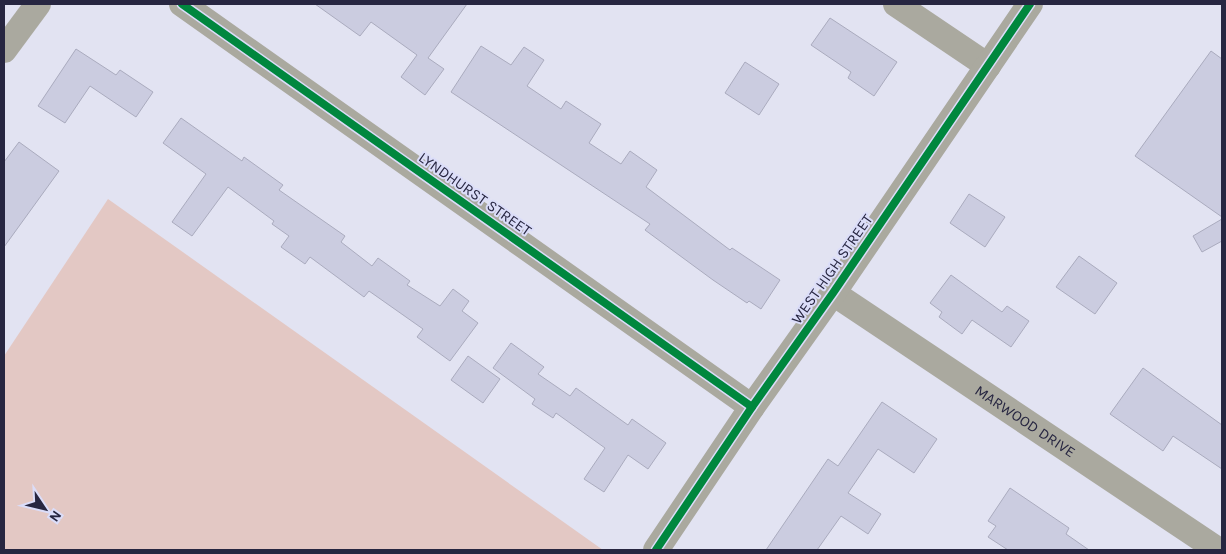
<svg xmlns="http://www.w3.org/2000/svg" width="1226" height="554" viewBox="0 0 1226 554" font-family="Karla,sans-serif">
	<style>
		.green { fill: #e3c8c4 }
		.building { fill: #cbcce0; stroke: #aaabbe }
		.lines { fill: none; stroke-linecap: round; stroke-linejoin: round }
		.minor { stroke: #aaa99f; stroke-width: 26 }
		.cycleway-casing { stroke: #dbddf9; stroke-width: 11 }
		.cycleway { stroke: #00873e; stroke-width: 8 }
		.labels { text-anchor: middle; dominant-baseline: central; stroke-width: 4; stroke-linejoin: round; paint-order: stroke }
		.street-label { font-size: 15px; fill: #272641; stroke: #dbddf9 }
	</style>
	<rect width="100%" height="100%" fill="#e2e3f2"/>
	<path class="green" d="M 108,199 L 603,550 L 4,550 L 4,356 Z"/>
	<g class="building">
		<path d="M 315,4 L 467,4 L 428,58 L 444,69 L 425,95 L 401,77 L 417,55 L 371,22 L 360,36 Z"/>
		<path d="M 830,18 L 897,62 L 874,96 L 848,78 L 851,72 L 811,45 Z"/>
		<path d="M 481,46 L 511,65 L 524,47 L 544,60 L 527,86 L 561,109 L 566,101 L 601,124 L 589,143 L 621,164 L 630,151 L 657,170 L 646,187 L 730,250 L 732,248 L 780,280 L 761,309 L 749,301 L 747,303 L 713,280 L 645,230 L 650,224 L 451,92 Z"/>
		<path d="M 76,49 L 116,75 L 120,70 L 153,92 L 136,117 L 90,86 L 65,123 L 38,106 Z"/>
		<path d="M 1211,51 L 1222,59 L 1222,217 L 1135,156 Z"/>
		<path d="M 745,62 L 779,84 L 759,115 L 725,93 Z"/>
		<path d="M 181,118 L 242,161 L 244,157 L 283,185 L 279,190 L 345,236 L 341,242 L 372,266 L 378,258 L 410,281 L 407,285 L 440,306 L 453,289 L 469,301 L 462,311 L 478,323 L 450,361 L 417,337 L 423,329 L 369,291 L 364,297 L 310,257 L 305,264 L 281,247 L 289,236 L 272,224 L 274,221 L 228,187 L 192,236 L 172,222 L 206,174 L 163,143 Z"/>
		<path d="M 19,142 L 59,171 L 4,247 L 4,162 Z"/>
		<path d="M 969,194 L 1005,217 L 985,247 L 950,223 Z"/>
		<path d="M 1222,219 L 1222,241 L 1202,252 L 1193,236 Z"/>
		<path d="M 1079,256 L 1117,283 L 1095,314 L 1056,287 Z"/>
		<path d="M 951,275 L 1002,312 L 1007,306 L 1029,321 L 1011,347 L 972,320 L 962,334 L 939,317 L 942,312 L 930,303 Z"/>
		<path d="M 511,343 L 544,367 L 538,374 L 570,396 L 576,388 L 628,425 L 632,419 L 666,443 L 648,469 L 628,455 L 604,492 L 584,479 L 605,448 L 556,413 L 553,418 L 532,404 L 535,399 L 493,368 Z"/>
		<path d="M 468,356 L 500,379 L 483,403 L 451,380 Z"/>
		<path d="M 1143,368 L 1222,425 L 1222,469 L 1173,436 L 1163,451 L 1110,414 Z"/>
		<path d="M 882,402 L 937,439 L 914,473 L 878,449 L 848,493 L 881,514 L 868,534 L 841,516 L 817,550 L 766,550 L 828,459 L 838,466 Z"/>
		<path d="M 1010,488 L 1069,528 L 1066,534 L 1089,550 L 1008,550 L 988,537 L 996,526 L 988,521 Z"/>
	</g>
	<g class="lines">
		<g class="minor">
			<path d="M 182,4 L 752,407"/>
			<path d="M 896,4 L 988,66"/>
			<path d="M 4,50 L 38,4"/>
			<path id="s1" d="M 833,293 L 1218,550"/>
			<path d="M 656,550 L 752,407 L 833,293 L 1030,4"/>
		</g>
		<g class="cycleway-casing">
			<g id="cycleway">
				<path d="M 182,4 L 752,407"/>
				<path d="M 656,550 L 752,407 L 833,293 L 1030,4"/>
			</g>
		</g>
		<use href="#cycleway" class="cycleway"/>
	</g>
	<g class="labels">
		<g class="street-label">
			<text transform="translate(475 194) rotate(35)">LYNDHURST STREET</text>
			<text transform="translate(832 269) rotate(-55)">WEST HIGH STREET</text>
			<text stroke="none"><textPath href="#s1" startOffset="231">MARWOOD DRIVE</textPath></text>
		</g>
	</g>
	<rect width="1226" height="554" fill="none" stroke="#272641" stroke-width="10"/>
	<g transform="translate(45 509) rotate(125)" stroke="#dbddf9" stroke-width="4" paint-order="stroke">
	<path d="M0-4L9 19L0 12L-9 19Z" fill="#272641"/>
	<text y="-8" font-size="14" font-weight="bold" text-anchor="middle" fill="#272641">N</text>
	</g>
</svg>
